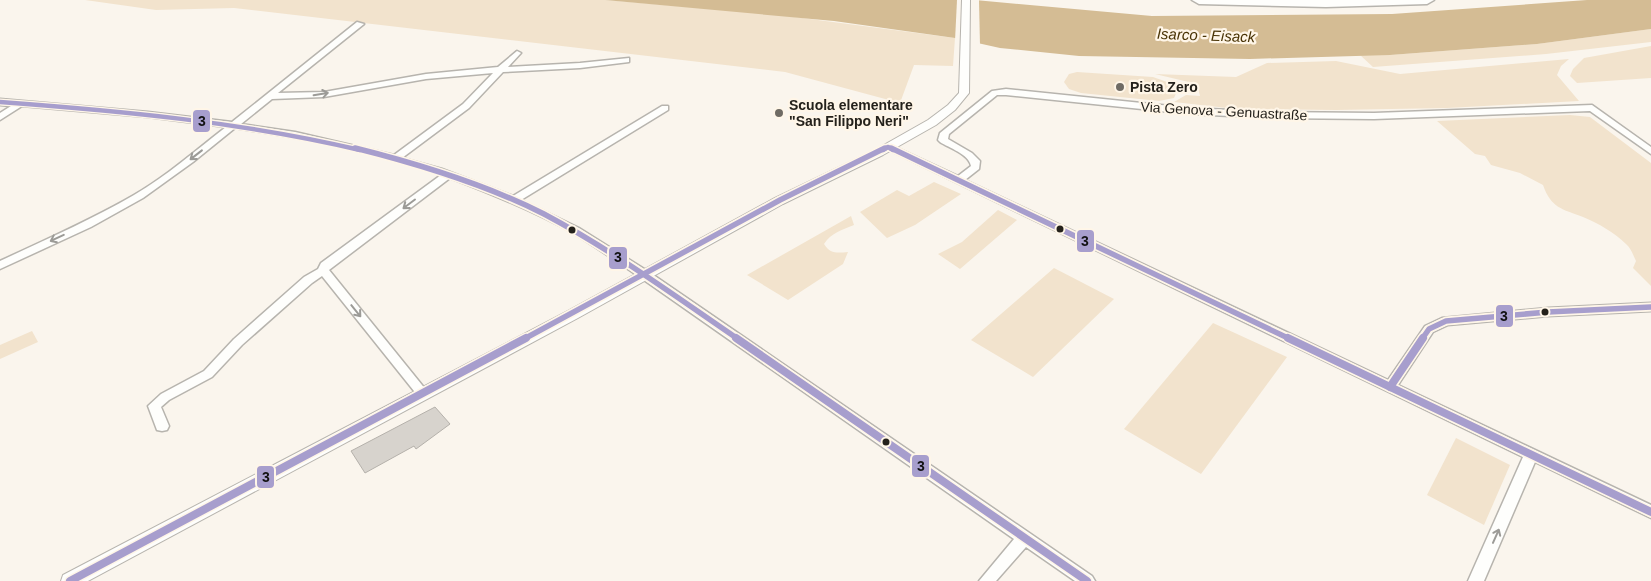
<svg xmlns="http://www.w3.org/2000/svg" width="1651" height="581" viewBox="0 0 1651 581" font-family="Arial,sans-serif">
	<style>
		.green { fill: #f2e3cd }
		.water { fill: #d4bc94 }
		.pier { fill: #faf5ed }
		.building { fill: #d7d3cd; stroke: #b5b1ab }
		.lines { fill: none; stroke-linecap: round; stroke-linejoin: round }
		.minor-casing { stroke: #b7b4ae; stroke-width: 3 }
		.tertiary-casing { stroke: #b7b4ae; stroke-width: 2 }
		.motorway-casing { stroke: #b7b4ae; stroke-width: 3 }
		.minor { fill: #fefefc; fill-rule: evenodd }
		.tertiary { fill: #fefefc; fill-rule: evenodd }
		.motorway { fill: #fefefc; fill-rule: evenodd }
		.bus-1-far2-casing { stroke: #fff6e8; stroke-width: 7 }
		.bus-1-far1-casing { stroke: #fff6e8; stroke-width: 9 }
		.bus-1-casing { stroke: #fff6e8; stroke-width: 11 }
		.bus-1-far2 { stroke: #a79ecd; stroke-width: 4.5 }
		.bus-1-far1 { stroke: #a79ecd; stroke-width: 5.5 }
		.bus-1 { stroke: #a79ecd; stroke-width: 8 }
		.oneway { stroke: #9c9b97 }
		.poi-dot { fill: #6f6b64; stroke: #fff6e8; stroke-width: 2 }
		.bus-dot { fill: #24211b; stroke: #fff6e8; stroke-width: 2 }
		.labels { text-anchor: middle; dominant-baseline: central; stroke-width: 4.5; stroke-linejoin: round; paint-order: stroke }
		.far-poi-label { font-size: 14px; font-weight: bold; fill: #24211b; stroke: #fff6e8; text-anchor: start }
		.far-street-label { font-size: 14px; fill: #24211b; stroke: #fff6e8 }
		.far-water-label { font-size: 15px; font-style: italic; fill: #493305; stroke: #fff6e8 }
		.line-badge { stroke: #fff6e8; stroke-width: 2 }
		.pale-badge-label { font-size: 14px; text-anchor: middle; font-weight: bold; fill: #111 }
	</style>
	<rect width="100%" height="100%" fill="#faf5ed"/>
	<g class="green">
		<path d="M 85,0 L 605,0 L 772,14 L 955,38 L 953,66 L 914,65 L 900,103 L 785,72 L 234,8 L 156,10 Z"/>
		<path d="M 1651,29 L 1651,42 L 1546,54 L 1373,67 L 1360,55 L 1390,55 L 1537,44 Z"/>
		<path d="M 1651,46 L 1651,78 L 1577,83 L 1570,76 L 1573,69 L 1584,58 Z"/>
		<path d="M 1569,59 L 1561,66 L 1557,75 L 1579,101 L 1447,108 L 1336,110 L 1236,109 L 1174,102 L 1186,95 L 1200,96 L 1197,84 L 1155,74 L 1236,77 L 1267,63 L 1336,61 L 1400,74 Z"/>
		<path d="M 1077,72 L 1153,77 L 1170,83 L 1177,91 L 1174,98 L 1159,101 L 1081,93 L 1069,89 L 1064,82 L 1069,74 Z"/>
		<path d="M 1570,115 L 1590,117 L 1651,163 L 1651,286 L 1633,268 L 1636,261 C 1633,255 1631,248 1626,244 C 1615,233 1598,223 1583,217 C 1562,209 1551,208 1543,185 L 1520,173 L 1491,165 L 1485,156 L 1475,154 L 1437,121 Z"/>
		<path d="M 934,182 L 961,194 L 915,225 L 887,238 L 860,212 L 897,190 L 909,196 Z"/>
		<path d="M 998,210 L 1017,220 L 960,269 L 938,254 L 962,242 Z"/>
		<path d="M 851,216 L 854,225 C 842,230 831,233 824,244 C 830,254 837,253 848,252 L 843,264 L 788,300 L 747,275 Z"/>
		<path d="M 1054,268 L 1114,299 L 1033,377 L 971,340 Z"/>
		<path d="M 1213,323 L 1287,357 L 1201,474 L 1124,429 Z"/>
		<path d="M 32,331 L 38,342 L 0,359 L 0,345 Z"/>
		<path d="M 1456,438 L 1510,465 L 1484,525 L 1427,495 Z"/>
	</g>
	<path class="water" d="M 605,0 L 975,0 L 1152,16 L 1392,14 L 1587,0 L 1651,0 L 1651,29 L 1537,44 L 1390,55 L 1250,59 L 1079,56 L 1000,48 L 955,38 L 834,21 Z"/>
	<path class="pier" d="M 957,0 L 979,0 L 980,46 L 955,41 Z"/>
	<path class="building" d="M 435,407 L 450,424 L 416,449 L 414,446 L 365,473 L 351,451 Z"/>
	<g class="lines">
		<g class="minor-casing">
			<g id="minor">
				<path d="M 357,22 L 364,24 L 278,93 L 324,92 L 426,74 L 498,67 L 517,51 L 521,53 L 508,67 L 580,63 L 629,58 L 629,62 L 580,68 L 503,72 L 469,108 L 402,158 L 442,169 L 513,196 L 662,106 L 668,106 L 668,110 L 521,200 L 579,228 L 649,272 L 1092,576 L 1095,581 L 1075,581 L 1026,547 L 996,581 L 979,581 L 1014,539 L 641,278 C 619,263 596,247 573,233 C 534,211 492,194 450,178 L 329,270 L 426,390 L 428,393 L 426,396 L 418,396 L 322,276 L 312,283 L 242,345 L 212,377 L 169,400 L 161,407 L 169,426 L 167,430 L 162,431 L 157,430 L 148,406 L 161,394 L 204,371 L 234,339 L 304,277 L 318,269 L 321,263 L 441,175 C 376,150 304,139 235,128 L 193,162 L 143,198 L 91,227 L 0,269 L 0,261 C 45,240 91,220 134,195 C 167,176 196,150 226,127 L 148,117 L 22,106 L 0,120 L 0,113 L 11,106 L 0,105 L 0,99 L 148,112 L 232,122 ZM 493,73 L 463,104 L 394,155 L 295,132 L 241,124 L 272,99 L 324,97 L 426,79 Z"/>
				<path d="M 1006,89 L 1190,108 L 1270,112 L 1374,113 L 1592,105 L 1651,147 L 1651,154 L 1590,111 L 1374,119 L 1270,118 L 1190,114 L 1006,95 L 997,95 L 949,134 L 948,139 L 972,153 L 980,161 L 979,169 L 965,180 L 1388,380 L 1425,326 L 1442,318 L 1548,308 L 1651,303 L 1651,311 L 1548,316 L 1448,325 L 1433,332 L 1398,385 L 1651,505 L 1651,518 L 1535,462 L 1484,581 L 1468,581 L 1523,457 L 883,147 L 888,144 L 891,145 L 958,176 L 971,166 C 969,154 949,148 940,142 L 938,140 L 940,133 L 992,91 Z"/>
			</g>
		</g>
		<g class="tertiary-casing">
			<path id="tertiary" d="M 962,0 L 970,0 L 969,93 L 955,110 L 936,125 L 883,155 L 783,204 L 578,318 L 88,581 L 61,581 L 63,575 L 568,311 L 775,198 L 875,150 L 928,120 L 948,105 L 959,93 Z"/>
		</g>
		<g class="motorway-casing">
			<path id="motorway" d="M 1192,0 L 1434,0 L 1427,4 L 1326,7 L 1199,4 Z"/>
		</g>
		<use href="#minor" class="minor"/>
		<use href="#tertiary" class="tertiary"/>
		<use href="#motorway" class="motorway"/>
		<g class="bus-1-far2-casing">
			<g id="bus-1-far2">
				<path d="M 0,102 C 121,111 242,122 360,150"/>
				<path d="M 883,150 L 888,147 L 893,150"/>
			</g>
		</g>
		<g class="bus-1-far1-casing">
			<g id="bus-1-far1">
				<path d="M 355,148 C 419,164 485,184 544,214 C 612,250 675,296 738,339"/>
				<path d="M 891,148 L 1290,339"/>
				<path d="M 524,339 L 780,200 L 885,148"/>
				<path d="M 1422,339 L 1429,329 L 1446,321 L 1548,312 L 1651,307"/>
			</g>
		</g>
		<g class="bus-1-casing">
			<g id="bus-1">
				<path d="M 736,338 L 1087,581"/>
				<path d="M 1288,338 L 1651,512"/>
				<path d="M 1390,387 L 1423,338"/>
				<path d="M 70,581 L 526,338"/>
			</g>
		</g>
		<use href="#bus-1-far2" class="bus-1-far2"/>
		<use href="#bus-1-far1" class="bus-1-far1"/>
		<use href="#bus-1" class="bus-1"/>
	</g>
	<defs><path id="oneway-shaft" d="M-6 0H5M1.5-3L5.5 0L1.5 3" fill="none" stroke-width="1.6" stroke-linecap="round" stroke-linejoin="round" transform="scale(1.25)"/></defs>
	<g class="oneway">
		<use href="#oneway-shaft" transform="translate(321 94) rotate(-9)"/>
		<use href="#oneway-shaft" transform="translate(196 155) rotate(142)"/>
		<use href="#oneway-shaft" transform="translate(409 204) rotate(143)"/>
		<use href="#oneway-shaft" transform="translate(57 238) rotate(155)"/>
		<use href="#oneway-shaft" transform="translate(356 311) rotate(51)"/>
		<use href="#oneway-shaft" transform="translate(1496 536) rotate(-66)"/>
	</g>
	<g class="poi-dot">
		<circle cx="1120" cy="87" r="5"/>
		<circle cx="779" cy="113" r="5"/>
	</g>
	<g class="bus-dot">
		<circle cx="1060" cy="229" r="4.5"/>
		<circle cx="572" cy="230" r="4.5"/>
		<circle cx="1545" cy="312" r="4.5"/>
		<circle cx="886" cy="442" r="4.5"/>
	</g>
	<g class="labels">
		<g class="far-poi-label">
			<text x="1130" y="87">Pista Zero</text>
			<text x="789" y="105">Scuola elementare<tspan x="789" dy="16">"San Filippo Neri"</tspan></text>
		</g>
		<g class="far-street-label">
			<text transform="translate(1224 111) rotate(3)">Via Genova - Genuastraße</text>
		</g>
		<g class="far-water-label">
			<text transform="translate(1206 35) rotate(2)">Isarco - Eisack</text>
		</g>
	</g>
	<g class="line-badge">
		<rect x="192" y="109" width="19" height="24" rx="5" fill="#a79ecd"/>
		<rect x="1076" y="229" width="19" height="24" rx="5" fill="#a79ecd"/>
		<rect x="608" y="246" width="20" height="24" rx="5" fill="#a79ecd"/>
		<rect x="1495" y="304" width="19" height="24" rx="5" fill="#a79ecd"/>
		<rect x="911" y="454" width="19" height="24" rx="5" fill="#a79ecd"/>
		<rect x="256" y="465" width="19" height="24" rx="5" fill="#a79ecd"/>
	</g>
	<g class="pale-badge-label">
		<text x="202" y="126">3</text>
		<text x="1085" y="246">3</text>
		<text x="618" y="262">3</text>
		<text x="1504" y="321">3</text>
		<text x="921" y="471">3</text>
		<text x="266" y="482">3</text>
	</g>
</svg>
